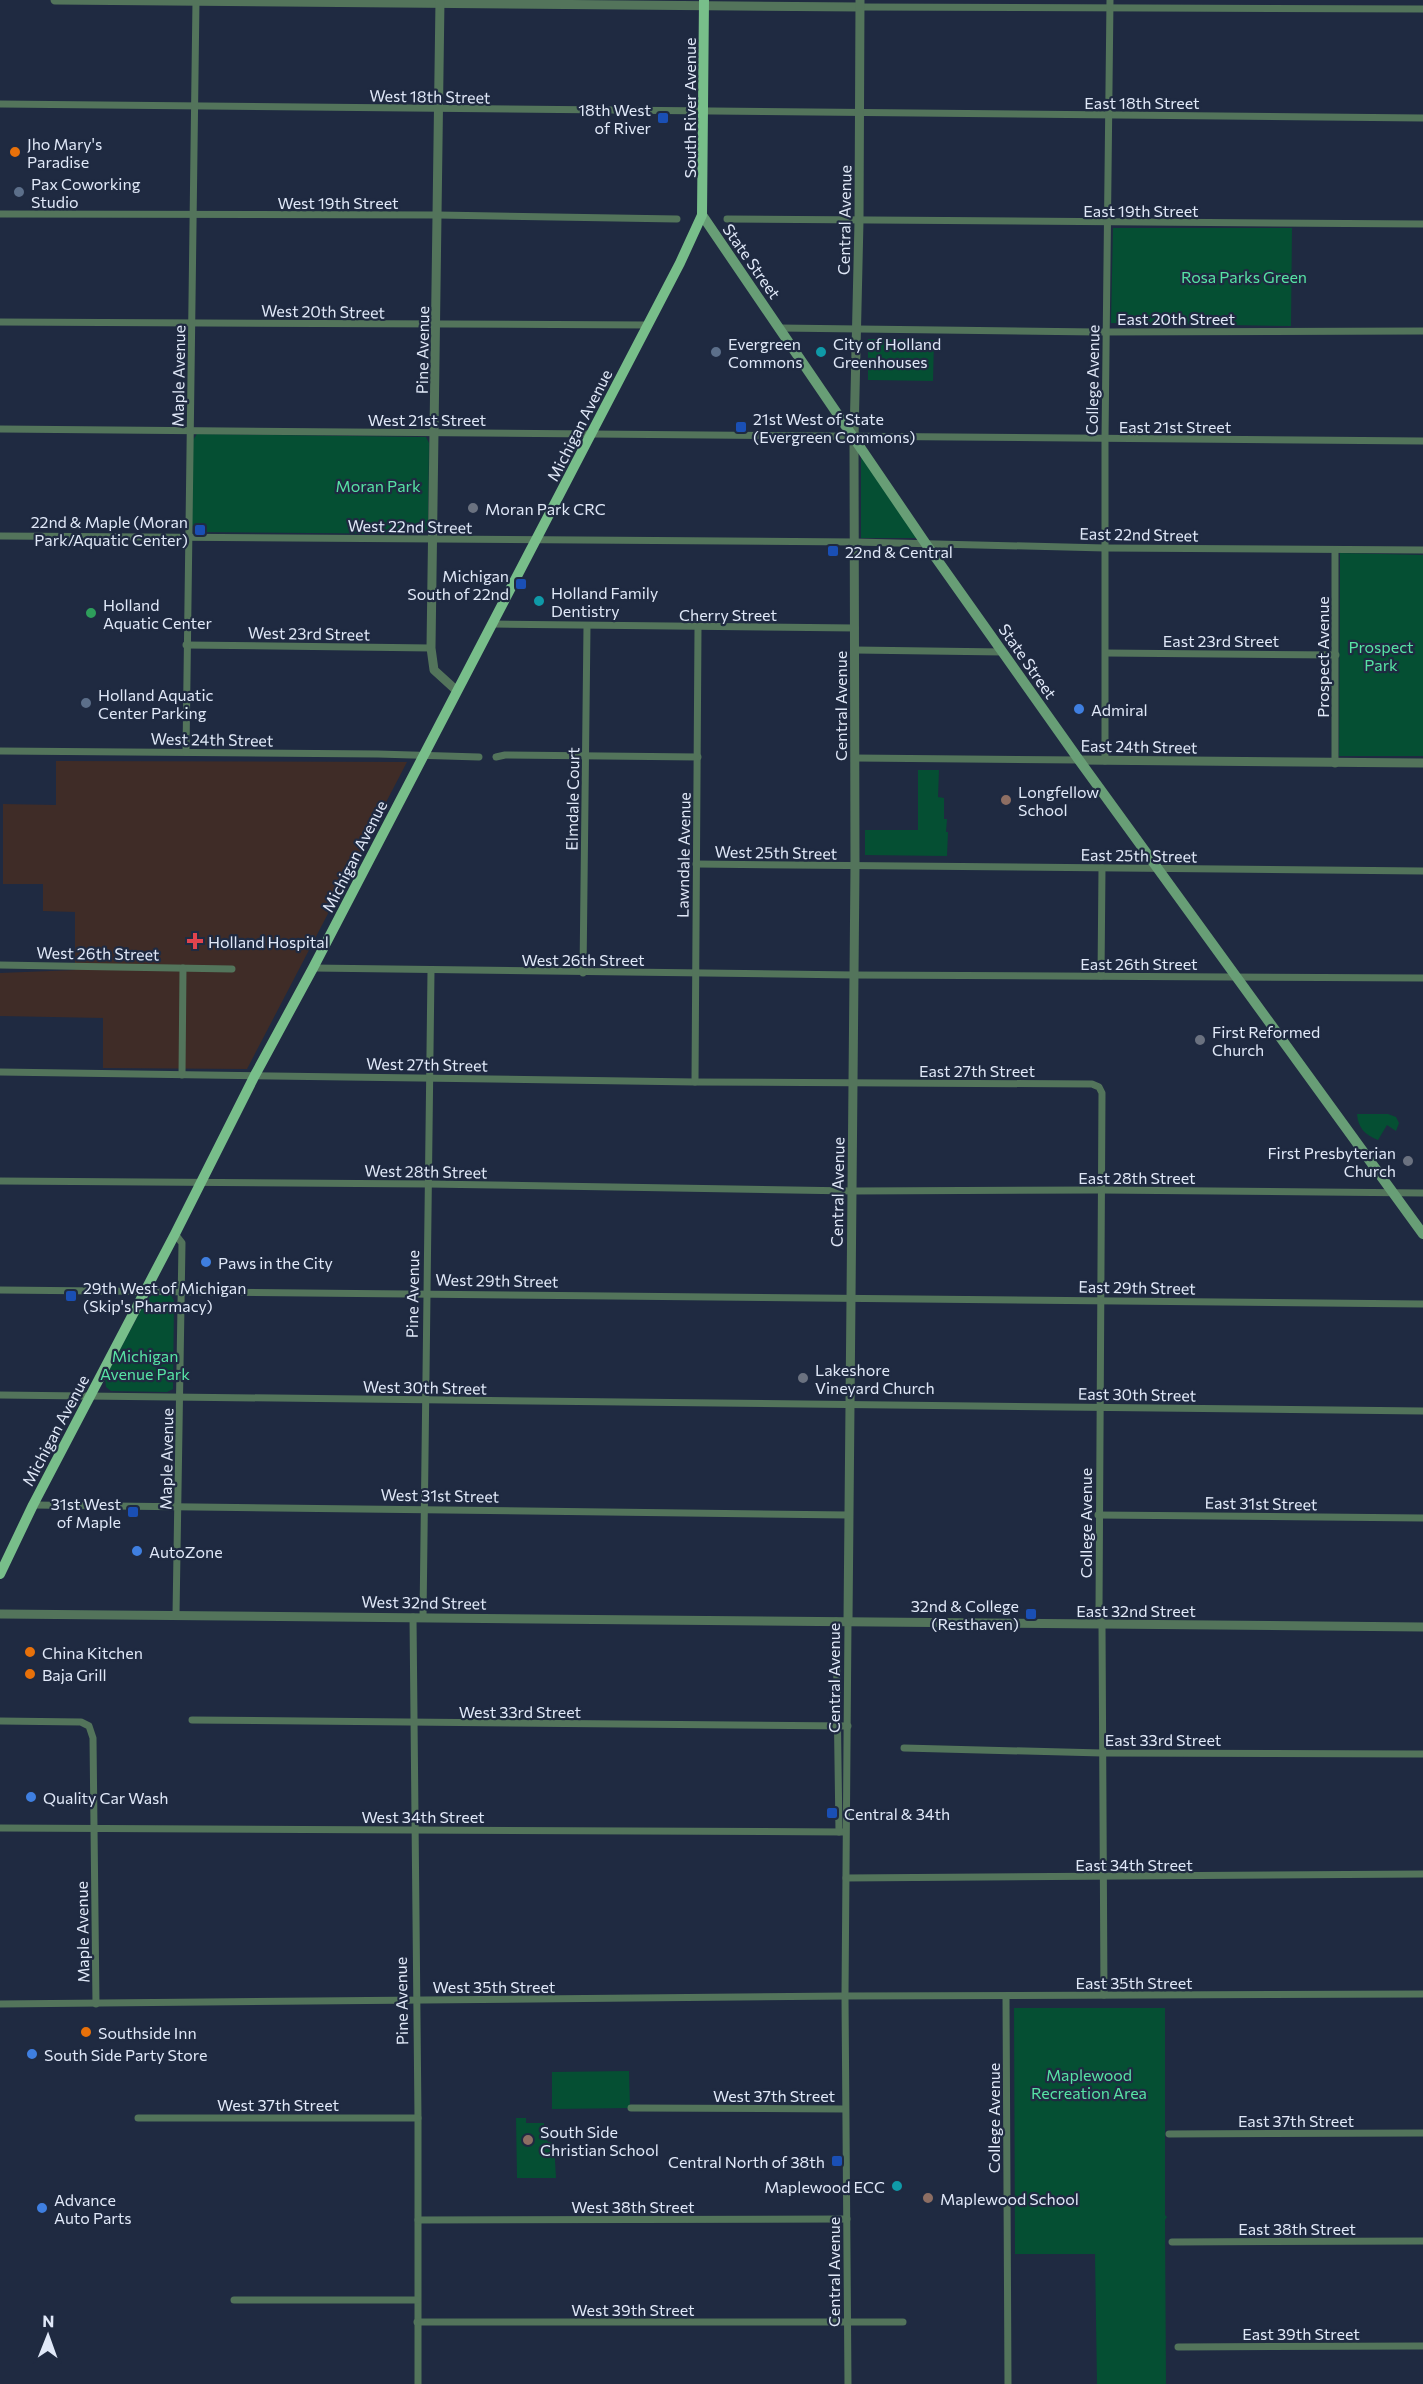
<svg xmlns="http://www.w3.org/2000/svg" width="1423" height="2384" viewBox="0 0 1423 2384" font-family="Commissioner,sans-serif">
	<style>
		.medical { fill: #3f2c27 }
		.green { fill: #054f33 }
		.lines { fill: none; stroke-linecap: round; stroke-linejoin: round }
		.minor { stroke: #53745b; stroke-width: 7 }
		.tertiary { stroke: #53745b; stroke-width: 9 }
		.secondary { stroke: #689e76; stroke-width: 10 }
		.primary { stroke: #78be8a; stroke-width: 10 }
		.transit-dot { fill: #1a4fb4; stroke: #1f2a41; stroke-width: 2 }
		.food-dot { fill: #e8710a; stroke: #1f2a41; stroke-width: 2 }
		.service-dot { fill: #5c6f8a; stroke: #1f2a41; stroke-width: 2 }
		.culture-dot { fill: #0f9aa8; stroke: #1f2a41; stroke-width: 2 }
		.worship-dot { fill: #6b7280; stroke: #1f2a41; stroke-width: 2 }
		.leisure-dot { fill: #2e9e5b; stroke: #1f2a41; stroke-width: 2 }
		.shop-dot { fill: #3f7fe0; stroke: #1f2a41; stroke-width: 2 }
		.education-dot { fill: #8d6e63; stroke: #1f2a41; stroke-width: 2 }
		.health-dot { fill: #e0444e; stroke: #1f2a41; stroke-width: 2 }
		.labels { text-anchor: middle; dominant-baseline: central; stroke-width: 4.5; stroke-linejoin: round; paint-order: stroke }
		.street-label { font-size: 16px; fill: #e0e8f8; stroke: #1f2a41 }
		.poi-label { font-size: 16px; fill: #e0e8f8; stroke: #1f2a41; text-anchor: start }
		.park-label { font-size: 16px; fill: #57e4a5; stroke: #1f2a41 }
	</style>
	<rect width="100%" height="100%" fill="#1f2a41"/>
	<path class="medical" d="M 56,761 L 407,762 L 247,1069 L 103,1068 L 103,1018 L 0,1016 L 0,973 L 75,970 L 75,912 L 43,911 L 43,884 L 3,884 L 3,804 L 56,805 Z"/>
	<g class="green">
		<path d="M 1113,228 L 1292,228 L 1291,326 L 1111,323 Z"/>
		<path d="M 868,339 L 934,340 L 933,381 L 868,380 Z"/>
		<path d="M 197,434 L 426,437 L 429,443 L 428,528 L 423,534 L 197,532 L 192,525 L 193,440 Z"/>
		<path d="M 861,454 L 918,538 L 861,538 Z"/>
		<path d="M 1340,553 L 1423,555 L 1423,756 L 1339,756 Z"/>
		<path d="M 918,770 L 939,770 L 938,797 L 944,798 L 944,819 L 947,819 L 946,832 L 948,832 L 947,856 L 865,855 L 865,830 L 918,830 Z"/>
		<path d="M 1357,1114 L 1388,1114 L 1396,1117 L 1399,1123 L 1396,1131 L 1387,1125 L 1378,1140 C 1365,1135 1358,1128 1357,1114 Z"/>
		<path d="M 154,1294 L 171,1295 L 174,1301 L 173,1389 L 167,1392 L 111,1391 L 106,1387 L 105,1378 L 147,1299 Z"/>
		<path d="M 1014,2008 L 1165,2008 L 1165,2215 L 1167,2217 L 1165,2220 L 1166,2384 L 1097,2384 L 1095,2254 L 1015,2254 Z"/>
		<path d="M 629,2071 L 630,2108 L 552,2109 L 552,2072 Z"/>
		<path d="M 516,2118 L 526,2118 L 526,2123 L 544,2123 L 544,2135 L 548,2142 L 554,2143 L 556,2178 L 517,2178 Z"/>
	</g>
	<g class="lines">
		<g class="minor">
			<path d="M 860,7 L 1423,9"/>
			<path d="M 0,104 L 1423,118"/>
			<path d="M 0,214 L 438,215 L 677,219"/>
			<path d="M 727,219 L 1423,224"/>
			<path d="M 0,322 L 647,325"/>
			<path d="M 780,328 L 1097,332 L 1423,331"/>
			<path d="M 0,429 L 1423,441"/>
			<path d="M 0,536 L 856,542 L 1105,548 L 1423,550"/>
			<path d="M 492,624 L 855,628"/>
			<path d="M 186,645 L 431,648"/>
			<path d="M 855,650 L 1003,652"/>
			<path d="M 1106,653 L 1336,655"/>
			<path d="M 0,751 L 378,754 L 479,757"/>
			<path d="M 186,752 L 196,0"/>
			<path d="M 496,757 L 505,755 L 698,757"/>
			<path d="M 855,758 L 1079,760"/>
			<path d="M 1105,761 L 1105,439 L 1110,0"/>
			<path d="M 1335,764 L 1335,550"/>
			<path d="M 696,864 L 1423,871"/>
			<path d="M 0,965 L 232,969"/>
			<path d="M 313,968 L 854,975 L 1423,978"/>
			<path d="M 583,973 L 587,626"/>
			<path d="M 1101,976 L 1102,868"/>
			<path d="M 0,1072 L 695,1082 L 1092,1084 L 1099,1087 L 1102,1093 L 1099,1610 L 1102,1625 L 1104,1995"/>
			<path d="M 182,1075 L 183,968"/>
			<path d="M 695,1082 L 698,628"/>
			<path d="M 0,1181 L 428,1184 L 852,1191 L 1101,1190 L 1423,1193"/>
			<path d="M 175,1234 L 182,1243 L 176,1615"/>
			<path d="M 0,1290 L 1423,1304"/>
			<path d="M 0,1395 L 1423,1411"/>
			<path d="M 33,1505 L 848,1515"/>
			<path d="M 1098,1515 L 1423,1518"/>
			<path d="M 413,1617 L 418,2118 L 418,2384"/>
			<path d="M 423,1618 L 431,971"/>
			<path d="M 836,1621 L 839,1832"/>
			<path d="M 192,1720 L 848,1726"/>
			<path d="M 0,1721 L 81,1722 L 89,1726 L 93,1738 L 96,2004"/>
			<path d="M 904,1748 L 1102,1753 L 1423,1754"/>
			<path d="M 0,1828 L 845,1832"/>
			<path d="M 846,1878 L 1423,1874"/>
			<path d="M 1006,1996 L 1008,2384"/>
			<path d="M 0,2004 L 845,1996 L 1423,1994"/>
			<path d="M 631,2108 L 845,2109"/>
			<path d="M 138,2118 L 418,2118"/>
			<path d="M 1169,2134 L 1423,2133"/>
			<path d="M 418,2220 L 847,2219"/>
			<path d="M 1172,2242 L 1423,2241"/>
			<path d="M 234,2300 L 417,2300"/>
			<path d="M 417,2322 L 903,2322"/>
			<path d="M 1178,2347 L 1423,2346"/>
			<path d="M 848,2384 L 845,1996 L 848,1621"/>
		</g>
		<g class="tertiary">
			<path d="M 55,0 L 860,7"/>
			<path d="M 440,0 L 431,648 L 434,670 L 456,690"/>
			<path d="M 1079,760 L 1423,763"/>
			<path d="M 0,1614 L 1423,1627"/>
			<path d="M 848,1621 L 855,867 L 854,437 L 859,221 L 860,0"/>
		</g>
		<path class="secondary" d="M 702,215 L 926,544 L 1079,760 L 1423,1234"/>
		<path class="primary" d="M 0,1574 L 33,1505 L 175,1234 L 255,1075 L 313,968 L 680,263 L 702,215 L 704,0"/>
	</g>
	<g class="transit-dot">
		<rect x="657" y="112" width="12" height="12" rx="3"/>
		<rect x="735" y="421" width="12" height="12" rx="3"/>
		<rect x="194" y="524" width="12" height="12" rx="3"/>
		<rect x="827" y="545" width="12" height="12" rx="3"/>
		<rect x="515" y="578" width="12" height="12" rx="3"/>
		<rect x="65" y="1290" width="12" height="12" rx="3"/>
		<rect x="127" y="1506" width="12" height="12" rx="3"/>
		<rect x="1025" y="1608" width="12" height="12" rx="3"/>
		<rect x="826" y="1807" width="12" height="12" rx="3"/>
		<rect x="831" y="2155" width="12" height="12" rx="3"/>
	</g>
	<g class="food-dot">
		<circle cx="15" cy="152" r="6"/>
		<circle cx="30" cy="1652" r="6"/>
		<circle cx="30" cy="1674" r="6"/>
		<circle cx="86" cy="2032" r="6"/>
	</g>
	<g class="service-dot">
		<circle cx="19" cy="192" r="6"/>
		<circle cx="716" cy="352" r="6"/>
		<circle cx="86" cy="703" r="6"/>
	</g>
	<g class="culture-dot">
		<circle cx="821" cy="352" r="6"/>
		<circle cx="539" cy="601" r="6"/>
		<circle cx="897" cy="2186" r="6"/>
	</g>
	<g class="worship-dot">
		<circle cx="473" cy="508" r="6"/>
		<circle cx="1200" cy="1040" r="6"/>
		<circle cx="1408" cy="1161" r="6"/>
		<circle cx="803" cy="1378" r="6"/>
	</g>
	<circle class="leisure-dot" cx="91" cy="613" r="6"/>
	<g class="shop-dot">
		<circle cx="1079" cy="709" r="6"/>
		<circle cx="206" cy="1262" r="6"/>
		<circle cx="137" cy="1551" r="6"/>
		<circle cx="31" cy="1797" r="6"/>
		<circle cx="32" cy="2054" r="6"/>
		<circle cx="42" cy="2208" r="6"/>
	</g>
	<g class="education-dot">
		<circle cx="1006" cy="800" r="6"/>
		<circle cx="528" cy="2140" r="6"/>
		<circle cx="928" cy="2198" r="6"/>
	</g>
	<path class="health-dot" d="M192 932h6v6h6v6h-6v6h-6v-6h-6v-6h6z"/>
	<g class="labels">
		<g class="street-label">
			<text transform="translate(430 96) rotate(1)">West 18th Street</text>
			<text x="1142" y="102">East 18th Street</text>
			<text transform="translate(689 108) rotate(-90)">South River Avenue</text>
			<text x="338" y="202">West 19th Street</text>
			<text x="1141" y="210">East 19th Street</text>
			<text transform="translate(844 220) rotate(-89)">Central Avenue</text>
			<text transform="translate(752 261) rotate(55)">State Street</text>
			<text transform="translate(323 311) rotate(1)">West 20th Street</text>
			<text x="1176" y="318">East 20th Street</text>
			<text transform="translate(422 350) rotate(-89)">Pine Avenue</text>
			<text transform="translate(178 376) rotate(-89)">Maple Avenue</text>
			<text transform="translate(1092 380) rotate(-89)">College Avenue</text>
			<text x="427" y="419">West 21st Street</text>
			<text transform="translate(579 425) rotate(-63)">Michigan Avenue</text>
			<text x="1175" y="426">East 21st Street</text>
			<text transform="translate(410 526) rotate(1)">West 22nd Street</text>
			<text transform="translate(1139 534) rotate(1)">East 22nd Street</text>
			<text x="728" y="614">Cherry Street</text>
			<text transform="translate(309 633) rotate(1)">West 23rd Street</text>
			<text x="1221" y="640">East 23rd Street</text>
			<text transform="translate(1322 657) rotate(-90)">Prospect Avenue</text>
			<text transform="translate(1028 661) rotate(55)">State Street</text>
			<text transform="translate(840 706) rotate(-90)">Central Avenue</text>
			<text transform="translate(212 739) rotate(1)">West 24th Street</text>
			<text transform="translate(1139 746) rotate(1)">East 24th Street</text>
			<text transform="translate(572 799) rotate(-89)">Elmdale Court</text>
			<text transform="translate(776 852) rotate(1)">West 25th Street</text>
			<text transform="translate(683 855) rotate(-89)">Lawndale Avenue</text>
			<text transform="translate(1139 855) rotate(1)">East 25th Street</text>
			<text transform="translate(354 856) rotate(-63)">Michigan Avenue</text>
			<text transform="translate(98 953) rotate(1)">West 26th Street</text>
			<text x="583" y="959">West 26th Street</text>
			<text x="1139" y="963">East 26th Street</text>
			<text transform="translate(427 1064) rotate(1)">West 27th Street</text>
			<text x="977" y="1070">East 27th Street</text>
			<text transform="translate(426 1171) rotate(1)">West 28th Street</text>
			<text x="1137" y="1177">East 28th Street</text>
			<text transform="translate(837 1192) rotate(-89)">Central Avenue</text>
			<text transform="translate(497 1280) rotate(1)">West 29th Street</text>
			<text transform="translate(1137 1287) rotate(1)">East 29th Street</text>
			<text transform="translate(412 1294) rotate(-89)">Pine Avenue</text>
			<text transform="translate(425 1387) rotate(1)">West 30th Street</text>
			<text transform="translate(1137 1394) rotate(1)">East 30th Street</text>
			<text transform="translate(55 1430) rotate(-62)">Michigan Avenue</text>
			<text transform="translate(166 1459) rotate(-89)">Maple Avenue</text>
			<text transform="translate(440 1495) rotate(1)">West 31st Street</text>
			<text transform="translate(1261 1503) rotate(1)">East 31st Street</text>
			<text transform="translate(1085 1523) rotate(-90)">College Avenue</text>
			<text transform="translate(424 1602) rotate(1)">West 32nd Street</text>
			<text x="1136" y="1610">East 32nd Street</text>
			<text transform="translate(833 1678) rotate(-90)">Central Avenue</text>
			<text x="520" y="1711">West 33rd Street</text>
			<text x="1163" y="1739">East 33rd Street</text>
			<text x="423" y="1816">West 34th Street</text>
			<text x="1134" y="1864">East 34th Street</text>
			<text transform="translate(82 1932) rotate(-91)">Maple Avenue</text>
			<text x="1134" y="1982">East 35th Street</text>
			<text x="494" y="1986">West 35th Street</text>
			<text transform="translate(401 2001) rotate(-91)">Pine Avenue</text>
			<text x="774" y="2095">West 37th Street</text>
			<text x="278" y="2104">West 37th Street</text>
			<text transform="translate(993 2118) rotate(-90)">College Avenue</text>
			<text x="1296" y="2120">East 37th Street</text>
			<text x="633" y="2206">West 38th Street</text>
			<text x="1297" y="2228">East 38th Street</text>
			<text transform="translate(833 2272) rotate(-90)">Central Avenue</text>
			<text x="633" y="2309">West 39th Street</text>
			<text x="1301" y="2333">East 39th Street</text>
		</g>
		<g class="poi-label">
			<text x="651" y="109" text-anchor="end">18th West<tspan x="651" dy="18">of River</tspan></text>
			<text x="27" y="143">Jho Mary's<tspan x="27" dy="18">Paradise</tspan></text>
			<text x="31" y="183">Pax Coworking<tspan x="31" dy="18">Studio</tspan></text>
			<text x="728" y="343">Evergreen<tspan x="728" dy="18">Commons</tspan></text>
			<text x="833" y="343">City of Holland<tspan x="833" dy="18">Greenhouses</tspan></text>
			<text x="753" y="418">21st West of State<tspan x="753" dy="18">(Evergreen Commons)</tspan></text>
			<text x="485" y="508">Moran Park CRC</text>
			<text x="188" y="521" text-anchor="end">22nd &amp; Maple (Moran<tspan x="188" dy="18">Park/Aquatic Center)</tspan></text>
			<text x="845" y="551">22nd &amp; Central</text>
			<text x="509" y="575" text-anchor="end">Michigan<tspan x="509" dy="18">South of 22nd</tspan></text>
			<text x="551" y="592">Holland Family<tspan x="551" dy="18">Dentistry</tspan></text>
			<text x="103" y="604">Holland<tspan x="103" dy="18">Aquatic Center</tspan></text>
			<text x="98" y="694">Holland Aquatic<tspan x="98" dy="18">Center Parking</tspan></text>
			<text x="1091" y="709">Admiral</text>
			<text x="1018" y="791">Longfellow<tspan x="1018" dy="18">School</tspan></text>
			<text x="208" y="941">Holland Hospital</text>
			<text x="1212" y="1031">First Reformed<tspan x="1212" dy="18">Church</tspan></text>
			<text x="1396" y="1152" text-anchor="end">First Presbyterian<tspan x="1396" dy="18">Church</tspan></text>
			<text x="218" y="1262">Paws in the City</text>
			<text x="83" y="1287">29th West of Michigan<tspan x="83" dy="18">(Skip's Pharmacy)</tspan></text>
			<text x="815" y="1369">Lakeshore<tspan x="815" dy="18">Vineyard Church</tspan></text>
			<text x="121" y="1503" text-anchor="end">31st West<tspan x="121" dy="18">of Maple</tspan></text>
			<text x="149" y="1551">AutoZone</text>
			<text x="1019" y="1605" text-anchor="end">32nd &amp; College<tspan x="1019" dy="18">(Resthaven)</tspan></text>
			<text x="42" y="1652">China Kitchen</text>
			<text x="42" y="1674">Baja Grill</text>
			<text x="43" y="1797">Quality Car Wash</text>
			<text x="844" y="1813">Central &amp; 34th</text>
			<text x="98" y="2032">Southside Inn</text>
			<text x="44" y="2054">South Side Party Store</text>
			<text x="540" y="2131">South Side<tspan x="540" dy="18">Christian School</tspan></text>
			<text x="825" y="2161" text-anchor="end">Central North of 38th</text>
			<text x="885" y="2186" text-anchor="end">Maplewood ECC</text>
			<text x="940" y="2198">Maplewood School</text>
			<text x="54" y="2199">Advance<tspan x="54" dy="18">Auto Parts</tspan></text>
		</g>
		<g class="park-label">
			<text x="1244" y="276">Rosa Parks Green</text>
			<text x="378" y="485">Moran Park</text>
			<text x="1381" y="646">Prospect<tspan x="1381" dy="18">Park</tspan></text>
			<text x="145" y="1355">Michigan<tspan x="145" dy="18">Avenue Park</tspan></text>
			<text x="1089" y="2074">Maplewood<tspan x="1089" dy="18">Recreation Area</tspan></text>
		</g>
	</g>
	<g transform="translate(48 2336) rotate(1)" stroke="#1f2a41" stroke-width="4.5" paint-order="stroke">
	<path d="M0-4.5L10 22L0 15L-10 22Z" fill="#e0e8f8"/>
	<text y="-9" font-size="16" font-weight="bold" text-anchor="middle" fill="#e0e8f8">N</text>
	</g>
</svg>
